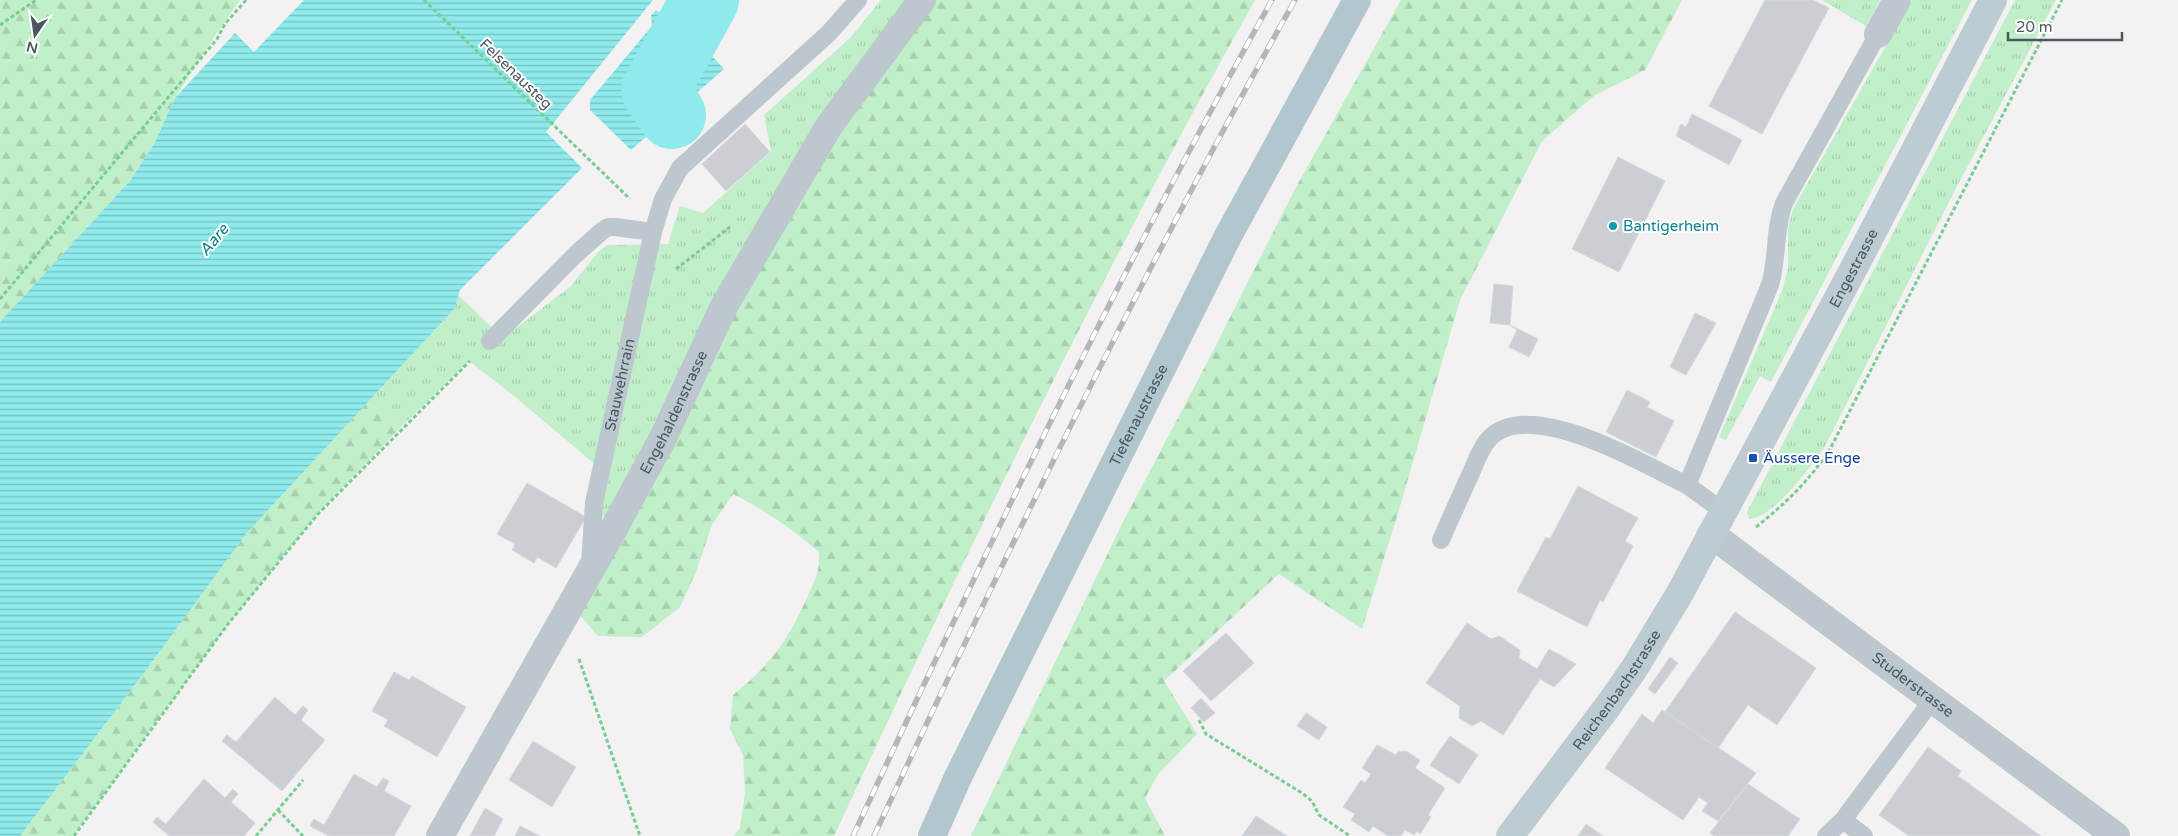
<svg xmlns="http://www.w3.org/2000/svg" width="2178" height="836" viewBox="0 0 2178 836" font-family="'Varela Round',sans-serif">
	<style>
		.grass { fill: url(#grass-tufts) }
		.forest { fill: url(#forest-firs) }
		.water { fill: url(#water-rules) }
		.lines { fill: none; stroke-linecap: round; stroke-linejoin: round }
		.river { stroke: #8eeaeb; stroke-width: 68 }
		.building { fill: #cbcfd3; stroke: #d5d8dc }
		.path { stroke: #78cd93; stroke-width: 3; stroke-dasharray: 4 2.5; stroke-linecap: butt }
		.lane { stroke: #bcc8cd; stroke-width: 18 }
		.street { stroke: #bcc8cd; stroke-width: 28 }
		.secondary { stroke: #bdcbd2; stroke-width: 28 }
		.primary { stroke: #b1c6cf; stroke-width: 28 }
		.rail-casing { stroke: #b3b7bb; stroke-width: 5.5 }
		.rail { stroke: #fff; stroke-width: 4; stroke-dasharray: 11; stroke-linecap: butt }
		.culture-dot { fill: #0f9aa8; stroke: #fff; stroke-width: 2 }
		.transit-dot { fill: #1a4fb4; stroke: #fff; stroke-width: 2 }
		.labels { text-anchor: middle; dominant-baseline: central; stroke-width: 4; stroke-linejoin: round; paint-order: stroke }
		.street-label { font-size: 15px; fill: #48585e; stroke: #fff }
		.culture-label { font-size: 15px; fill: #0d838f; stroke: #fff; text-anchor: start }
		.transit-label { font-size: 15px; fill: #164399; stroke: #fff; text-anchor: start }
		.water-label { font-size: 16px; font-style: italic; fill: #0f8384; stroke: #fff }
	</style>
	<defs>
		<pattern id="grass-tufts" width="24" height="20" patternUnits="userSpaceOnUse" patternTransform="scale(1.25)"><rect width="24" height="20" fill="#c0efc9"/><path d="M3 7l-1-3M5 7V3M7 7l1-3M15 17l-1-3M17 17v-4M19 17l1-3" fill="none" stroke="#a6cfaf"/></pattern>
		<pattern id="forest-firs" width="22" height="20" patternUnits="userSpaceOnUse" patternTransform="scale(1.25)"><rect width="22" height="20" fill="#c0efc9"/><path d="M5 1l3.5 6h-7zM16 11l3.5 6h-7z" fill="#a6cfaf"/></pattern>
		<pattern id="water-rules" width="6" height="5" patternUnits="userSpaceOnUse" patternTransform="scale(1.25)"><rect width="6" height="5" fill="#8eeaeb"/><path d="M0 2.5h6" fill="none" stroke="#76c0c2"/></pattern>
	</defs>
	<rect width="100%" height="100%" fill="#f3f1f1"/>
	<g class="grass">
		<path d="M 881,0 L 922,0 L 616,525 L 597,513 L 602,470 L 509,392 L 469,361 L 399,429 L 368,402 L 454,309 L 458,295 L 503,338 L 571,286 L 598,252 L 607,245 L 668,244 L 680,206 L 703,213 L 771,152 L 764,115 L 850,38 Z"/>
		<path d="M 1822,0 L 1880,0 L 1866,26 Z"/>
		<path d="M 1912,0 L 1972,0 L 1771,382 L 1760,376 L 1726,440 L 1719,437 L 1782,291 L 1788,268 L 1788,228 L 1793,209 Z"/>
		<path d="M 2015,0 L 2056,0 L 1954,192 L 1825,446 C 1811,466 1774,518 1749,519 L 1747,512 Z"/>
	</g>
	<g class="forest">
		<path d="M 0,0 L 240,0 L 214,37 L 175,98 L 154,144 L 129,182 L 0,322 Z"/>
		<path d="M 924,0 L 1255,0 C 1102,272 966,553 834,836 L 734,836 L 740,828 L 745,793 L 743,755 L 730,729 L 733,695 C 768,667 786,644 805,602 C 814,582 820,574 819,552 C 792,529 765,510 733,494 L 712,525 L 696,572 L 680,607 L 642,637 L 598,636 L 575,610 L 724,308 Z"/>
		<path d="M 1401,0 L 1682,0 L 1645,70 L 1595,95 L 1542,141 L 1460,300 L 1399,510 L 1362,629 L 1279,574 L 1164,681 L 1197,734 L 1159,773 L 1145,798 L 1165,836 L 971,836 L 1122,524 L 1208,361 L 1296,187 Z"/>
		<path d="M 368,402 L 399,429 L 317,514 L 228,624 L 73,836 L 20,836 L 141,677 L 246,534 Z"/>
	</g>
	<g class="water">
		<path d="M 304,0 L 653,0 L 546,132 L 582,168 L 460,290 L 454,309 L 246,534 L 141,677 L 20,836 L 0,836 L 0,322 L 129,182 L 154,144 L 175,98 L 235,33 L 254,52 Z"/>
		<path d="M 656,10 L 713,57 L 724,69 L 631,150 L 590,110 L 590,100 L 652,26 L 651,15 Z"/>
	</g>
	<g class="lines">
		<path class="river" d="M 672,115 L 655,90 L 705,0"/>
	</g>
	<g class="building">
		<path d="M 1765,0 L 1813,0 L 1829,8 L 1762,134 L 1709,106 Z"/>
		<path d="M 1692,114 L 1742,140 L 1729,165 L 1676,136 L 1681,124 L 1686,127 Z"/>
		<path d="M 745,124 L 770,152 L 726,191 L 702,164 Z"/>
		<path d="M 1618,157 L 1665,181 L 1619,272 L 1572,249 Z"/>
		<path d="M 1494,284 L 1513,286 L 1510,325 L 1538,339 L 1529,357 L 1509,347 L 1517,330 L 1510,325 L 1490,323 Z"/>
		<path d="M 1695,313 L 1716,323 L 1686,375 L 1670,367 Z"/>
		<path d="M 1627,390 L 1650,402 L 1647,407 L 1674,421 L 1656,457 L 1606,432 Z"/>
		<path d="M 527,483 L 586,517 L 556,568 L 537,557 L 534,563 L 512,550 L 515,544 L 497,534 Z"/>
		<path d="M 1578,486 L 1638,518 L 1625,541 L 1633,546 L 1603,602 L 1600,600 L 1587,627 L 1517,591 L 1546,537 L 1550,539 Z"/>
		<path d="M 1735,612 L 1816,668 L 1777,725 L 1748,705 L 1718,748 L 1665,712 Z"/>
		<path d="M 1467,623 L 1491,639 L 1499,636 L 1520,650 L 1519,658 L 1537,669 L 1549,649 L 1576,664 L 1554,687 L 1540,679 L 1503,735 L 1481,721 L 1472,726 L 1459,718 L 1460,706 L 1426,683 Z"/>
		<path d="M 1226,633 L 1254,663 L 1211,701 L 1183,671 Z"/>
		<path d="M 1670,657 L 1678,663 L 1655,694 L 1648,689 Z"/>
		<path d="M 394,672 L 409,680 L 412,676 L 466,707 L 437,757 L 384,726 L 388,720 L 372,711 Z"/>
		<path d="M 275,697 L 295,715 L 303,706 L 308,710 L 301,720 L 325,740 L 282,791 L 222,741 L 227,735 L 236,742 Z"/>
		<path d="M 1201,698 L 1215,713 L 1204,722 L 1191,708 Z"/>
		<path d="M 1662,710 L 1756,773 L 1718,821 L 1702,811 L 1708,803 L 1699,797 L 1683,820 L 1605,768 L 1642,714 L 1653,723 Z"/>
		<path d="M 1306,713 L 1327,727 L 1319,740 L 1297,726 Z"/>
		<path d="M 1450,736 L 1478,755 L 1459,784 L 1430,765 Z"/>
		<path d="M 533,741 L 576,767 L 552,807 L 509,780 Z"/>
		<path d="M 1377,745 L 1396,755 L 1398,752 L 1406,751 L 1420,760 L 1415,768 L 1445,788 L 1428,815 L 1431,817 L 1420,834 L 1417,831 L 1414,835 L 1405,830 L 1401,836 L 1388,836 L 1373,826 L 1369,832 L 1351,820 L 1355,814 L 1343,807 L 1361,780 L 1365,783 L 1371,774 L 1362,768 Z"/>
		<path d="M 1928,747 L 1961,771 L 1958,776 L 2041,836 L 1909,836 L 1879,815 Z"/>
		<path d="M 354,774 L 377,787 L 383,778 L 389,781 L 384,791 L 411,806 L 394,836 L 329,836 L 310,826 L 314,819 L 324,825 Z"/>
		<path d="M 204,779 L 225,798 L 233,789 L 238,794 L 231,802 L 255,823 L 244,836 L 169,836 L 153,822 L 157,817 L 166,824 Z"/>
		<path d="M 1748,784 L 1800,819 L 1788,836 L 1714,836 L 1710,833 Z"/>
		<path d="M 485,808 L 503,819 L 494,836 L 470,836 Z"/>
		<path d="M 1256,816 L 1287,836 L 1242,836 Z"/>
		<path d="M 1586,824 L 1603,836 L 1578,836 Z"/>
		<path d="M 520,826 L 540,836 L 515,836 Z"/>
	</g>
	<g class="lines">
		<g class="path">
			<path d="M 424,0 L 630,199"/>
			<path d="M 0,25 L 36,0"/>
			<path d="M 676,269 L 730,227"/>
			<path d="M 0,299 L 217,39 L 225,24 L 246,0"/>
			<path d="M 1756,527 C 1785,504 1810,480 1830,449 L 2062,0"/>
			<path d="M 579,659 L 640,836"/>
			<path d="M 1199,720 L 1206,734 L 1302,793 L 1312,801 L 1319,815 L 1350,836"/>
			<path d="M 278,810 L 303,836"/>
			<path d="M 74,836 L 228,624 L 318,514 L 470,361"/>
			<path d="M 256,836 L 303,780"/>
		</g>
		<g class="lane">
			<path d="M 490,341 L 575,255 L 602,231 L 608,227 L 615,227 L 653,232"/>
			<path d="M 1724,512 L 1687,485 L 1770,285 C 1778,258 1774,230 1784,203 L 1878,34"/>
			<path d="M 1441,540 C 1451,517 1461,495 1471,473 C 1476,462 1480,449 1488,440 C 1527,394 1644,465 1687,485"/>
			<path id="s1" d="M 590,563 L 594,503 L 653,232 L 663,199 L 680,168 L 829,33 L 858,0"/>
			<path d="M 1843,820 L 1864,836"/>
			<path d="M 1826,836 L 1843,820 L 1933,699"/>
		</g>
		<g class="street">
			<path d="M 1878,34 L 1897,0"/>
			<path id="s2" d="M 1711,534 L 2116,836"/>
			<path id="s3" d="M 440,836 L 607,541 L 664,436 L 723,308 L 829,126 L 922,0"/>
		</g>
		<path class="secondary" id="s4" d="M 1510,836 L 1608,706 L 1634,669 L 1680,593 L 1855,266 L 1993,0"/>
		<path class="primary" id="s5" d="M 932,836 L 958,777 L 1227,238 L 1357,0"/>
		<g class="rail-casing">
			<g id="rail">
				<path d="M 853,836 C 984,554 1119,272 1272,0"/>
				<path d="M 874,836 C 1006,553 1142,272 1295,0"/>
			</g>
		</g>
		<use href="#rail" class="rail"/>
	</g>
	<circle class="culture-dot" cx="1613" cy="226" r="5"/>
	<rect class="transit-dot" x="1748" y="453" width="10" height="10" rx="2.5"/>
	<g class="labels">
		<g class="street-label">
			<text transform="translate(516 74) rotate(44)">Felsenausteg</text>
			<text stroke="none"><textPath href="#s4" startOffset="665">Engestrasse</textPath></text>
			<text stroke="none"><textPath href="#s1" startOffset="181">Stauwehrrain</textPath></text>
			<text stroke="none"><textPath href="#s3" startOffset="484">Engehaldenstrasse</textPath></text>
			<text stroke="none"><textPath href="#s5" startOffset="469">Tiefenaustrasse</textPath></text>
			<text stroke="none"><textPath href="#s2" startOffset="252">Studerstrasse</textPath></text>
			<text stroke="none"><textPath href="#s4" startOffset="181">Reichenbachstrasse</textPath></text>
		</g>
		<g class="culture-label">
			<text x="1623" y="226">Bantigerheim</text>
		</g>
		<g class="transit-label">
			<text x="1763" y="458">Äussere Enge</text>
		</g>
		<g class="water-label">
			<text transform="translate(214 240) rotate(-50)">Aare</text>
		</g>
	</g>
	<g transform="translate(35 35) rotate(193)" stroke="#ffffff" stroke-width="4" paint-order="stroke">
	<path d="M0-4L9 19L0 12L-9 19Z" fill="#48585e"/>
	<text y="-8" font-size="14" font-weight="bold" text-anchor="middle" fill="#48585e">N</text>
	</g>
	<path d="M2008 32v8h114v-8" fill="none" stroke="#48585e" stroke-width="2.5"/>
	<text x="2016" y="32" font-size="15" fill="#48585e" stroke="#ffffff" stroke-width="4" paint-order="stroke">20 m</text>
</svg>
